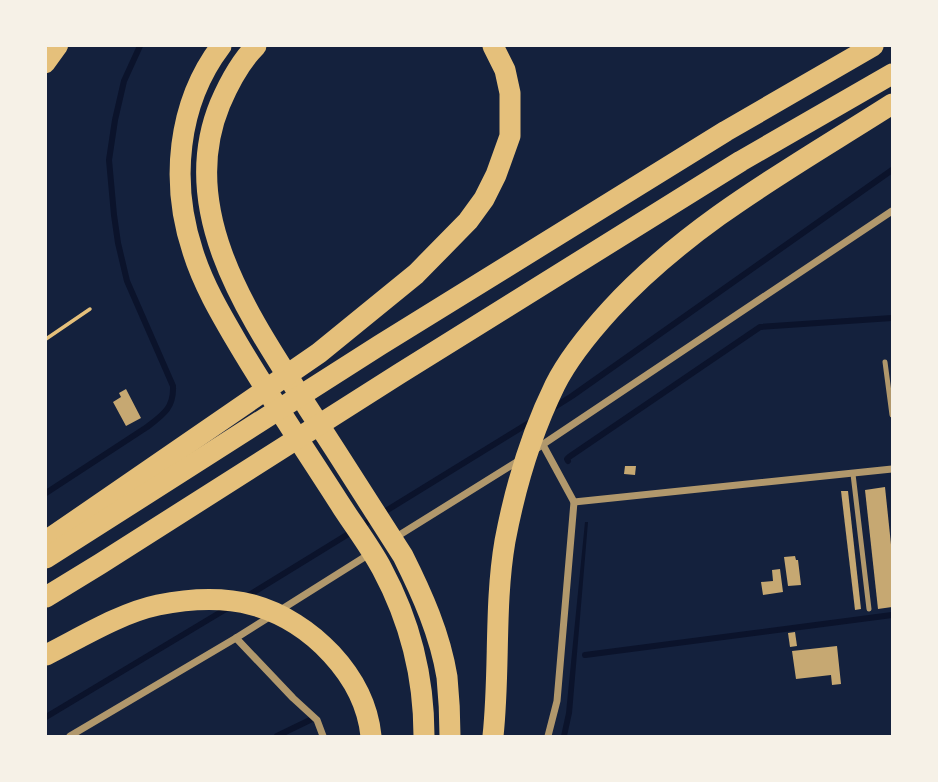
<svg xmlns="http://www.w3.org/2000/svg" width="938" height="782" viewBox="0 0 938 782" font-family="'Space Grotesk',sans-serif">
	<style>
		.water { fill: #0b132b }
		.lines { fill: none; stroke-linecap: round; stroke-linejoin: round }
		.stream { stroke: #0b132b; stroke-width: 6 }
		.building { fill: #c6a872 }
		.path { stroke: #e5c07b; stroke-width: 3.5 }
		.service { stroke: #b1986c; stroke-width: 5 }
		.minor { stroke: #b1986c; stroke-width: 7 }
		.primary { stroke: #e5c07b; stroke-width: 18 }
		.motorway { stroke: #e5c07b; stroke-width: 21 }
	</style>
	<rect width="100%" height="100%" fill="#14213d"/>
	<path class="water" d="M 585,522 L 588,522 L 572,713 L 567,736 L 561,736 L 566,713 Z"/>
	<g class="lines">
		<g class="stream">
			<path d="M 553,408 L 572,396 L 892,170"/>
			<path d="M 568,461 L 567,459 L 569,457 L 760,327 L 892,318"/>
			<path d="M 46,493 L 147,427 C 163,415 174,408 173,386 L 127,281 L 118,243 L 114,215 L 109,160 L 115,120 L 124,81 L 140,46"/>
			<path d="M 246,597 L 532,421"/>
			<path d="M 585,655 L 892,615"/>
			<path d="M 46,717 L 231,606"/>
			<path d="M 277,736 L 310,720"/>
		</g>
	</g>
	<g class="building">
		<path d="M 126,389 L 141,418 L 126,426 L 113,402 L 121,397 L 119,393 Z"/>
		<path d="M 625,466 L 636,466 L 635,475 L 624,474 Z"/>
		<path d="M 885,487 L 892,554 L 892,607 L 878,609 L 865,490 Z"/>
		<path d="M 841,491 L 848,491 L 861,609 L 855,610 Z"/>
		<path d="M 795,556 L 796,560 L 798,560 L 801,585 L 788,586 L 784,557 Z"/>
		<path d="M 780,569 L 783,592 L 763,595 L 761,582 L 773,581 L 772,570 Z"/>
		<path d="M 795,632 L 797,646 L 790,647 L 788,633 Z"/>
		<path d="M 837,646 L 841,684 L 832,685 L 831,675 L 796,679 L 792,651 Z"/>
	</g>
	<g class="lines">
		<path class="path" d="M 46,339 L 90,309"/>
		<g class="service">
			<path d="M 885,362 L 892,415"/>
			<path d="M 853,474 L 869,609"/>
		</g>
		<g class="minor">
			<path d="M 543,445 L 574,502 L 892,469"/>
			<path d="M 533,451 L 892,211"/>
			<path d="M 393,539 L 520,460"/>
			<path d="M 236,638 L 293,698 L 317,720 L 323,736"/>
			<path d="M 70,736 L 236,638 L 371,553"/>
			<path d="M 548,736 L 557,701 L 574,502"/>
		</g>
		<path class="primary" d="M 46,64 L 59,46"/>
		<g class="motorway">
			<path d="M 221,46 C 177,104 170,183 193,252 C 203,284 220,313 237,342 C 270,398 307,452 342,507 C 355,527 371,548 382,569 C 410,621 424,677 424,736"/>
			<path d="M 256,46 C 240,62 229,83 220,104 C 175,213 252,320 308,408 C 340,457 371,506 403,556 C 422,594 440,634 447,677 C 449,697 450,717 450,736"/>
			<path d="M 46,541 L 319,353 L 416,274 L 468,221 L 484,199 L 496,175 L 510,136 L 510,93 L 505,70 L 493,46"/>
			<path d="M 46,558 L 380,345 L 726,131 L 873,46"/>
			<path d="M 46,597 L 100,564 L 399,374 L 741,161 L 892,74"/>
			<path d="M 46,655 C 80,638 120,613 158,605 C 188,599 223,597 253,605 C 311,621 365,676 371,736"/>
			<path d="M 493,736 C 500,672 494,605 505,541 C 515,488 531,434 555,385 C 569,357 590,332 611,309 C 690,223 795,166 892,104"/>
		</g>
	</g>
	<rect width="938" height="782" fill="none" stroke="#f6f1e7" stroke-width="94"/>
</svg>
